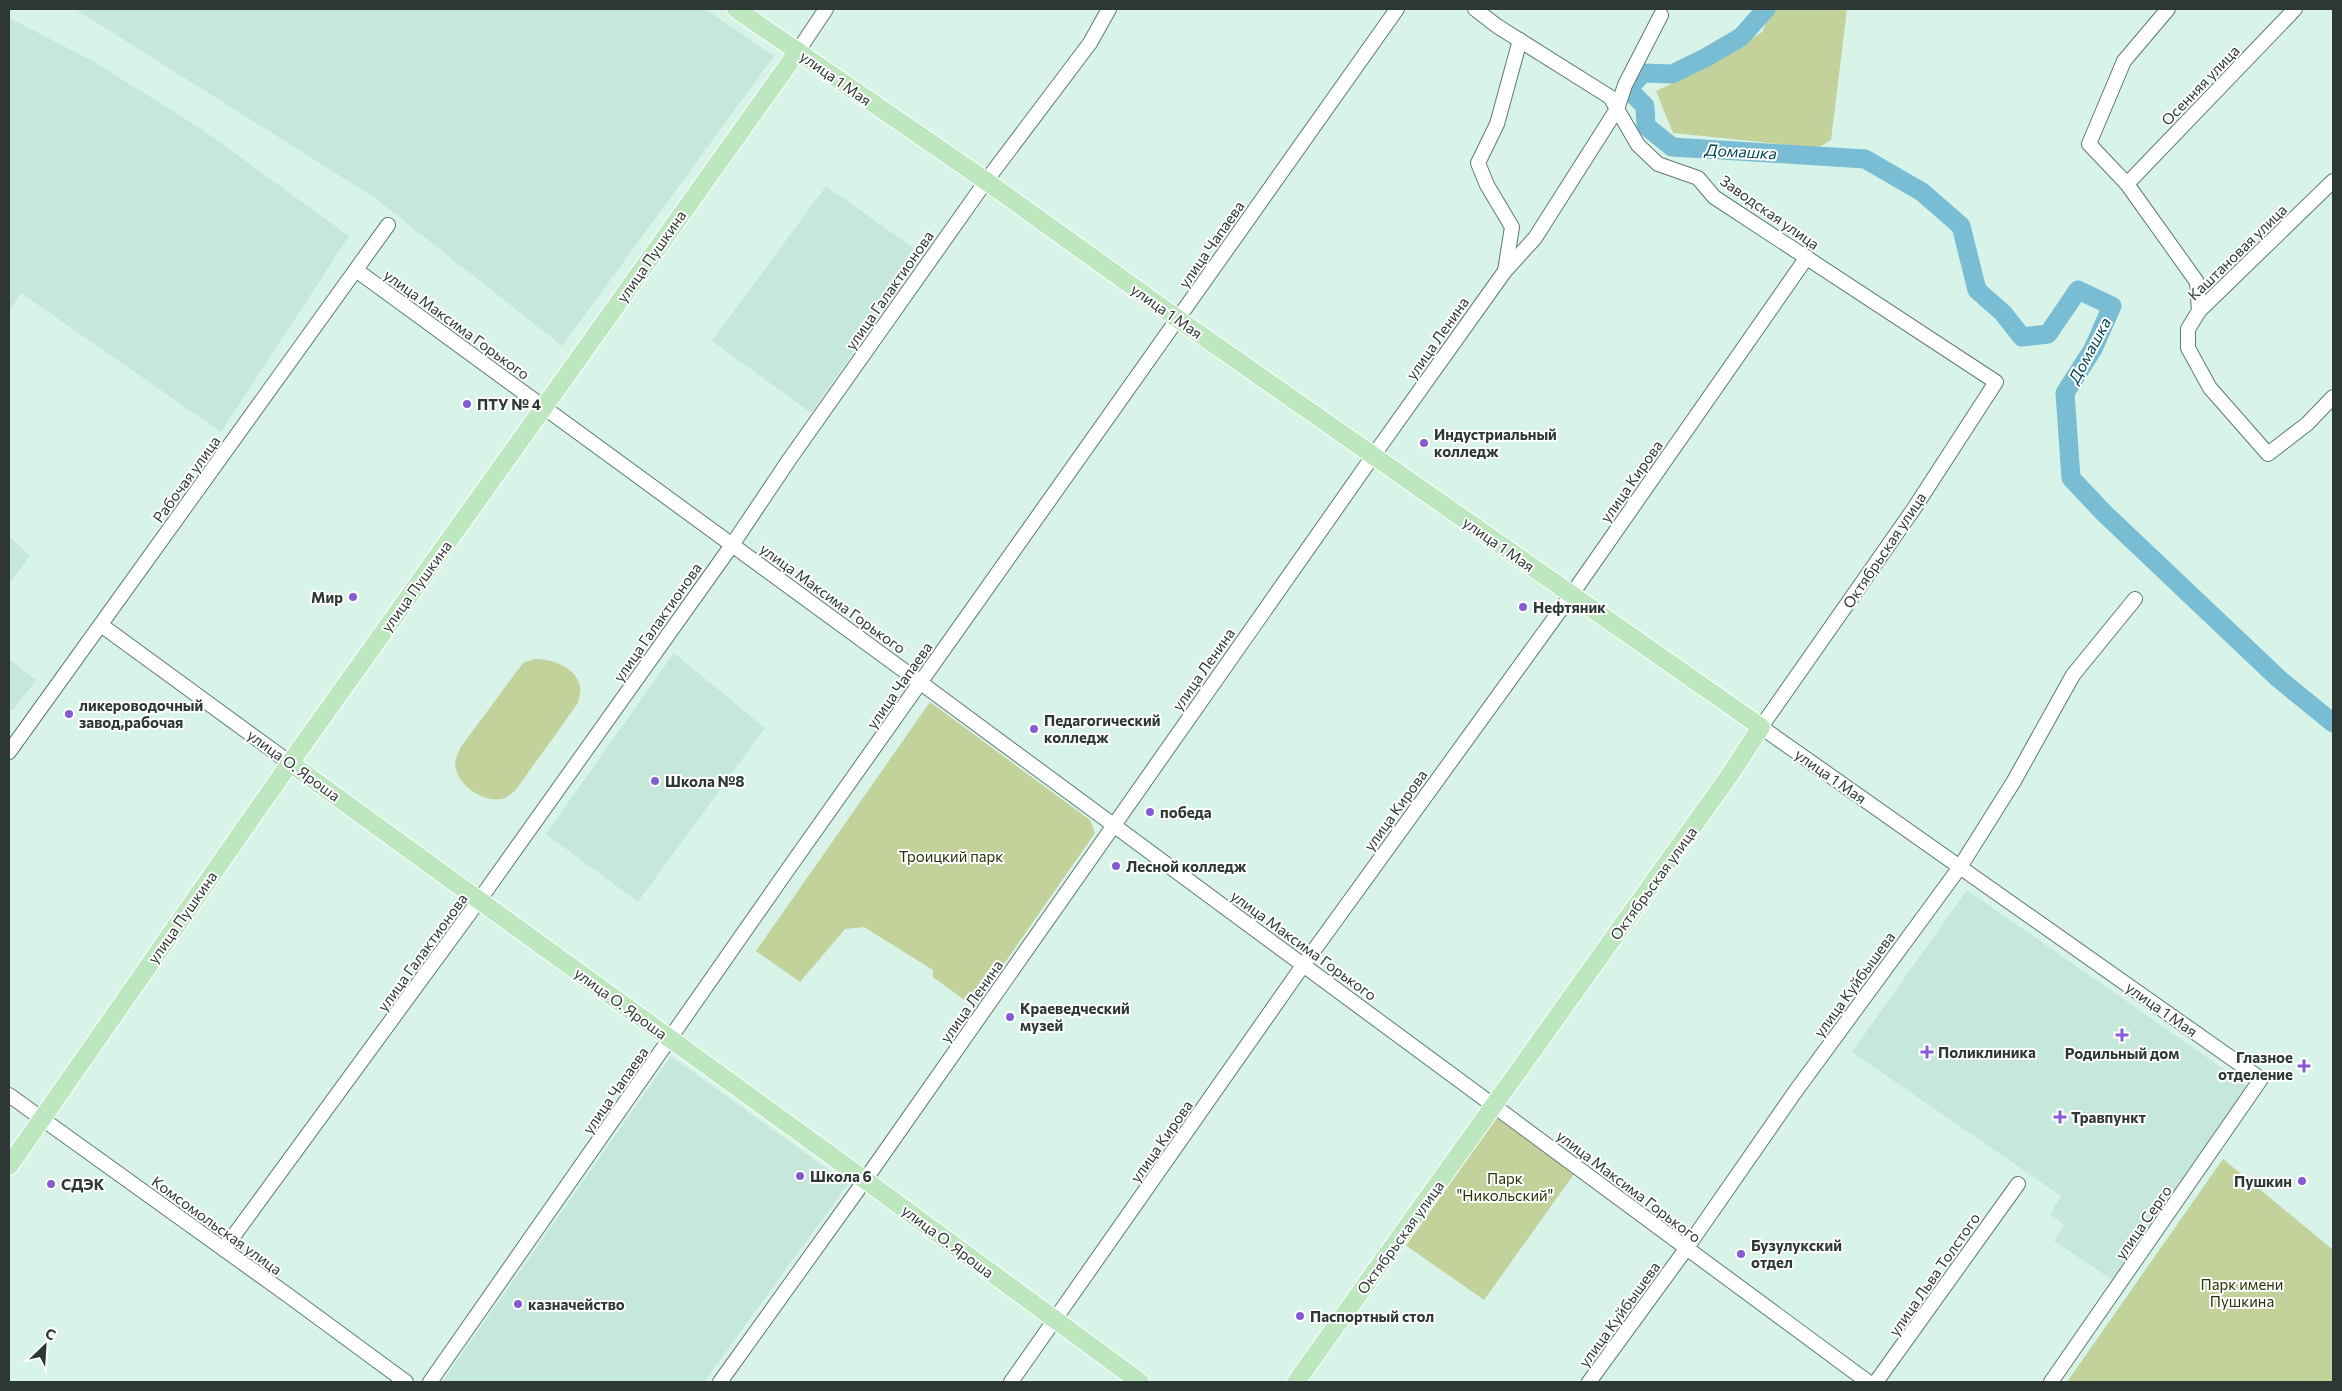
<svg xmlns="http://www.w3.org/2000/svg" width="2342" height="1391" viewBox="0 0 2342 1391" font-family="Commissioner,sans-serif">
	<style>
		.built { fill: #c5e8da }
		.green { fill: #c3d19a }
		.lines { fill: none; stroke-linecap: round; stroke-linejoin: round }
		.river { stroke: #78bdd4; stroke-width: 19 }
		.minor-casing { stroke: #617a71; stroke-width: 16 }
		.major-casing { stroke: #fff; stroke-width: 20 }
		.minor { stroke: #fff; stroke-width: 14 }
		.major { stroke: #bde7bf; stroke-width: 18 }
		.poi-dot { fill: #865bd5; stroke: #fff; stroke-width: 2 }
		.labels { text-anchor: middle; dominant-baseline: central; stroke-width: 4; stroke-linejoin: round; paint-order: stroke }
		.street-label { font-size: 15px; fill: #2d3834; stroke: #fff }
		.poi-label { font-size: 15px; font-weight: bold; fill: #2d3834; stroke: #fff; text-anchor: start }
		.park-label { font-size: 15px; fill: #2a3207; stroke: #fff }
		.water-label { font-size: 16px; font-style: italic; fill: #044555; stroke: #fff }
	</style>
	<rect width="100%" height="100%" fill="#d8f4e9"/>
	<g class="built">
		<path d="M 75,9 L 705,9 L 774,56 L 562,346 L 375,198 Z"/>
		<path d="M 9,18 L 91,60 L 200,128 L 349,236 L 221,432 L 21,293 L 9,311 Z"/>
		<path d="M 826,186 L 922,254 L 811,413 L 712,341 Z"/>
		<path d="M 9,536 L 30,556 L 9,584 Z"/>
		<path d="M 674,653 L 765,728 L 638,902 L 546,834 Z"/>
		<path d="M 9,659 L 36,680 L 13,710 L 9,710 Z"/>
		<path d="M 1967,890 L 2248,1086 L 2114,1281 L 2054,1241 L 2064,1225 L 2050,1214 L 2061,1196 L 1852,1052 Z"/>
		<path d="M 671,1056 L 848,1184 L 704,1382 L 442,1382 Z"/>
	</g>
	<g class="green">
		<path d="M 1772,9 L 1847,9 L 1831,140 L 1821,146 L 1809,147 L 1673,133 L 1656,91 L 1710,66 L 1762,32 Z"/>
		<path d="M 534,659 C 552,659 575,666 580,686 C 581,691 579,698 578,703 L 515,791 C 511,794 506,798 501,799 C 481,802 456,784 455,763 C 455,759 459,752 460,748 L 523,663 Z"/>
		<path d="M 930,702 L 1090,820 L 1095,833 L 974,1007 L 933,977 L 933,970 L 864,927 L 845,929 L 800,982 L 756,951 Z"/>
		<path d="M 1495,1117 L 1574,1174 L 1484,1300 L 1404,1244 Z"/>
		<path d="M 2223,1159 L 2333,1250 L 2333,1382 L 2067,1382 Z"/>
	</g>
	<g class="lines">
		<path class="river" d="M 1766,9 L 1741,37 L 1705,58 L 1672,74 L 1643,73 L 1628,89 L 1645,106 L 1646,126 L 1672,147 L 1865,159 L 1922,192 L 1961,226 L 1977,290 L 2003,313 L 2022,337 L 2048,334 L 2078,290 L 2112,306 L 2093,349 L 2065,393 L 2071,478 L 2103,512 L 2279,679 L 2333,723"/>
		<g class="minor-casing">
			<g id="minor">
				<path d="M 1475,9 L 1497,26 L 1610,97 L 1638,145 L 1658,164 L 1698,178 L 1714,197 L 1996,382 L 1913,510 L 1761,727 L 2261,1079 L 2051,1382"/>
				<path d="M 2168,9 L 2124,61 L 2089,144 L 2127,184 L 2197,282 L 2199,311"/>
				<path d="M 798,51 L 826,9"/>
				<path d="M 2333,181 L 2199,311 L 2188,329 L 2188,348 L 2210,388 L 2268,454 L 2307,424 L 2333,397"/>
				<path d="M 2127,184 L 2295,9"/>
				<path d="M 356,270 L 921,683 L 1868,1382"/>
				<path d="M 1505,271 L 1512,227 L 1487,185 L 1478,163 L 1497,124 L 1520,40"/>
				<path d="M 101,625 L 290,763"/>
				<path d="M 9,752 L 388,225"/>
				<path d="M 9,1095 L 289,1296 L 406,1382"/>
				<path d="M 224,1249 L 480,899 L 732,545 L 789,460 L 986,181 L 1090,43 L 1109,9"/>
				<path d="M 430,1382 L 784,875 L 1397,9"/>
				<path d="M 720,1382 L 865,1180 L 1373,456 L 1505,271 L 1535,238 L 1617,109 L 1625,85 L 1661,15"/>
				<path d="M 1011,1382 L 1304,964 L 1572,594 L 1807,257"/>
				<path d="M 1589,1382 L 1686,1249 L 1795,1092 L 1960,867 L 2014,781 L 2073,675 L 2135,599"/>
				<path d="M 1876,1382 L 2018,1184"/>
			</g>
		</g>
		<g class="major-casing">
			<g id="major">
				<path d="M 736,9 L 986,181 L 1178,319 L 1761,727 L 1729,776 L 1296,1382"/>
				<path d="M 290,763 L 865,1180 L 1140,1382"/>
				<path d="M 9,1166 L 290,763 L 798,51"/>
			</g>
		</g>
		<use href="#minor" class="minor"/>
		<use href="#major" class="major"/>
	</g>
	<g class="poi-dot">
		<circle cx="467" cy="404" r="5"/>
		<circle cx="1424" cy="443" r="5"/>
		<circle cx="353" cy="597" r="5"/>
		<circle cx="1523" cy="607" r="5"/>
		<circle cx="69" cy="714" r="5"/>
		<circle cx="1034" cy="729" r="5"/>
		<circle cx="655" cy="781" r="5"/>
		<circle cx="1150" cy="812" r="5"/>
		<circle cx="1116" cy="866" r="5"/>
		<circle cx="1010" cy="1017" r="5"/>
		<path d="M2119.5 1027.5h5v5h5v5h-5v5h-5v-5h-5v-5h5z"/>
		<path d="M1924.5 1044.5h5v5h5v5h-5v5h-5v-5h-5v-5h5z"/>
		<path d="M2301.5 1058.5h5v5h5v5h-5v5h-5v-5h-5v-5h5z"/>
		<path d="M2057.5 1109.5h5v5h5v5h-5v5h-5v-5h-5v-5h5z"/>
		<circle cx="800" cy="1176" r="5"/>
		<circle cx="2302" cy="1181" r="5"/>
		<circle cx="51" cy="1184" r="5"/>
		<circle cx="1741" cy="1254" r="5"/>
		<circle cx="518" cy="1304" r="5"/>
		<circle cx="1300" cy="1316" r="5"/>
	</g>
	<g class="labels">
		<g class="street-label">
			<text transform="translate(836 78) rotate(35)">улица 1 Мая</text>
			<text transform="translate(2200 85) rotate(-46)">Осенняя улица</text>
			<text transform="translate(1770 212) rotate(35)">Заводская улица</text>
			<text transform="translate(1211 244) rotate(-55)">улица Чапаева</text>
			<text transform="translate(2237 252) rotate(-44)">Каштановая улица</text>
			<text transform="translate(651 256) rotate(-55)">улица Пушкина</text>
			<text transform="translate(889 290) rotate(-55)">улица Галактионова</text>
			<text transform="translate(1167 311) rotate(35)">улица 1 Мая</text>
			<text transform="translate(457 324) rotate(36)">улица Максима Горького</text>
			<text transform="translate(1437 338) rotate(-55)">улица Ленина</text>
			<text transform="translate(186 479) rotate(-54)">Рабочая улица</text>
			<text transform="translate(1631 481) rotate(-55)">улица Кирова</text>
			<text transform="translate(1499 544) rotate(35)">улица 1 Мая</text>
			<text transform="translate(1884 550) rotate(-56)">Октябрьская улица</text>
			<text transform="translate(416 586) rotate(-54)">улица Пушкина</text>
			<text transform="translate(833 598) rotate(36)">улица Максима Горького</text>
			<text transform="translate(657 622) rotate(-55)">улица Галактионова</text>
			<text transform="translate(1203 669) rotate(-55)">улица Ленина</text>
			<text transform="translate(899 685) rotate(-55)">улица Чапаева</text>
			<text transform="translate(294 765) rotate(36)">улица О. Яроша</text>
			<text transform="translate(1831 776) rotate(35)">улица 1 Мая</text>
			<text transform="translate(1395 810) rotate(-54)">улица Кирова</text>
			<text transform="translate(1653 883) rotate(-54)">Октябрьская улица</text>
			<text transform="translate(182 917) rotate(-55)">улица Пушкина</text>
			<text transform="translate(1304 945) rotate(36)">улица Максима Горького</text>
			<text transform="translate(422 952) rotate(-54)">улица Галактионова</text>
			<text transform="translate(1854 984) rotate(-54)">улица Куйбышева</text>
			<text transform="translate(971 1001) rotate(-55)">улица Ленина</text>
			<text transform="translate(621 1003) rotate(36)">улица О. Яроша</text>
			<text transform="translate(2162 1009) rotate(35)">улица 1 Мая</text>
			<text transform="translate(615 1090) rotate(-55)">улица Чапаева</text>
			<text transform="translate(1161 1141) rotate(-55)">улица Кирова</text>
			<text transform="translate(1629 1186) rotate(37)">улица Максима Горького</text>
			<text transform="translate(2143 1222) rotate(-55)">улица Серго</text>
			<text transform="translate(217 1225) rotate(36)">Комсомольская улица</text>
			<text transform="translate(1400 1237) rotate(-54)">Октябрьская улица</text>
			<text transform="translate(948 1241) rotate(37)">улица О. Яроша</text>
			<text transform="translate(1934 1274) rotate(-55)">улица Льва Толстого</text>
			<text transform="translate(1619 1314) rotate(-54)">улица Куйбышева</text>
		</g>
		<g class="poi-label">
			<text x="477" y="404">ПТУ № 4</text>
			<text x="1434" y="434">Индустриальный<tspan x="1434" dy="17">колледж</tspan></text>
			<text x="343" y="597" text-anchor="end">Мир</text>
			<text x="1533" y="607">Нефтяник</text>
			<text x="79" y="705">ликероводочный<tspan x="79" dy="17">завод,рабочая</tspan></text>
			<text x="1044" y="720">Педагогический<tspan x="1044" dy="17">колледж</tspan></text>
			<text x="665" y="781">Школа №8</text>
			<text x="1160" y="812">победа</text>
			<text x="1126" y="866">Лесной колледж</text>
			<text x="1020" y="1008">Краеведческий<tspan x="1020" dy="17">музей</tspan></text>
			<text x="1938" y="1052">Поликлиника</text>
			<text x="2122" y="1053" text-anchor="middle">Родильный дом</text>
			<text x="2293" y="1057" text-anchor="end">Глазное<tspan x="2293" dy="17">отделение</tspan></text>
			<text x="2071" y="1117">Травпункт</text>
			<text x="810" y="1176">Школа 6</text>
			<text x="2292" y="1181" text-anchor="end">Пушкин</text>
			<text x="61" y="1184">СДЭК</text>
			<text x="1751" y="1245">Бузулукский<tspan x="1751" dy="17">отдел</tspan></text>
			<text x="528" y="1304">казначейство</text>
			<text x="1310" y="1316">Паспортный стол</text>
		</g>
		<g class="park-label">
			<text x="951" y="856">Троицкий парк</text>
			<text x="1505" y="1178">Парк<tspan x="1505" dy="17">"Никольский"</tspan></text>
			<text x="2242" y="1284">Парк имени<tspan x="2242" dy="17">Пушкина</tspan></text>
		</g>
		<g class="water-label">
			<text transform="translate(1741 151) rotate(3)">Домашка</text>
			<text transform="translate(2089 350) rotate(-62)">Домашка</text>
		</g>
	</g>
	<rect width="2342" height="1391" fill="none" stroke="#2d3834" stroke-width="20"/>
	<g transform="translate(45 1346) rotate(25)" stroke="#ffffff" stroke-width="4" paint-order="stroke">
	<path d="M0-4L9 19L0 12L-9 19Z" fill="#2d3834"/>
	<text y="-8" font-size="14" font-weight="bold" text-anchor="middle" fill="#2d3834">С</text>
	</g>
</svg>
